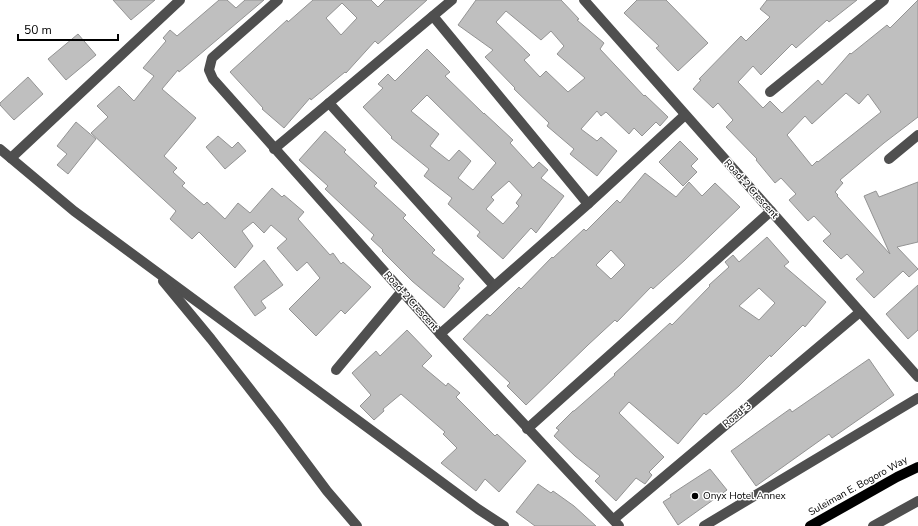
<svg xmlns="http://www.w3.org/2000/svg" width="918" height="526" viewBox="0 0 918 526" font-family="'Nunito Sans',sans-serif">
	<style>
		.building { fill: #bfbfbf; stroke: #939393; fill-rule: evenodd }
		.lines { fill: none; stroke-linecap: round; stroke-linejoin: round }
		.minor { stroke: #4f4f4f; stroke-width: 10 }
		.major { stroke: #000; stroke-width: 10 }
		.poi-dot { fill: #000; stroke: #fff; stroke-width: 1.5 }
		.labels { text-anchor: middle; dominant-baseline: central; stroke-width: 3; stroke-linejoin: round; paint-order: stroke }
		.street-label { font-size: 10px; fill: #000; stroke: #fff }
		.poi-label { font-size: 10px; fill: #000; stroke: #fff; text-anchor: start }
	</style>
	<rect width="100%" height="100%" fill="#fff"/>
	<g class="building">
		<path d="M 113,0 L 155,0 L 131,20 Z"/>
		<path d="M 219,0 L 227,0 L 236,8 L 245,0 L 264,0 L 179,72 L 178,70 L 162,89 L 196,118 L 164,156 L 177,168 L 173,172 L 185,183 L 182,186 L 204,205 L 207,202 L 225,219 L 238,203 L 250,213 L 272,188 L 282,197 L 284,195 L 304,212 L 298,219 L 330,255 L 333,253 L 341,264 L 343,262 L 371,287 L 345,314 L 341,310 L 316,336 L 289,309 L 320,278 L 307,262 L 297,271 L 277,248 L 287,239 L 271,225 L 264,233 L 253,222 L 242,231 L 253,246 L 235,268 L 199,232 L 192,239 L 170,219 L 176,211 L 91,133 L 108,117 L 97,106 L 119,86 L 134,101 L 154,76 L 143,68 L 166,41 L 163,38 L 170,30 L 177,36 Z"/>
		<path d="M 313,0 L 371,0 L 378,7 L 385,0 L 427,0 L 378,44 L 375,41 L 346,73 L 345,72 L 311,100 L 310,98 L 284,128 L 262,109 L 263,108 L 230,72 L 287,20 L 288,22 ZM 342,3 L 357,18 L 341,35 L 326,18 Z"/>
		<path d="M 476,0 L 561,0 L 579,19 L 577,20 L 604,43 L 600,49 L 644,96 L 645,95 L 668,117 L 660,126 L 656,122 L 642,136 L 634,128 L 629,134 L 606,112 L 601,116 L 597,111 L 581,129 L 597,141 L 601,137 L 617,151 L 597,176 L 570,154 L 574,149 L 547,126 L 549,123 L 514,89 L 515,88 L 485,57 L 493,50 L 458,25 ZM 506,11 L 541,40 L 551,31 L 564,46 L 557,54 L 585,78 L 568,92 L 546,71 L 540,77 L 524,60 L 530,55 L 496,22 Z"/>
		<path d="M 637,0 L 666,0 L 708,43 L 678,71 L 656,48 L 659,46 L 624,13 Z"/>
		<path d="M 767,0 L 857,0 L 829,22 L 827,20 L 796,48 L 792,44 L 761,75 L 753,66 L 738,82 L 763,108 L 770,101 L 782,113 L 818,80 L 822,85 L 850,53 L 851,54 L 887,25 L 890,28 L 918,0 L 918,117 L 884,143 L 840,180 L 843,183 L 835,192 L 838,195 L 837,196 L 890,254 L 864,196 L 876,191 L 879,197 L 918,182 L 918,242 L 897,247 L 918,269 L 909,277 L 903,271 L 874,298 L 856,279 L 864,272 L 847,254 L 841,259 L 823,241 L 831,234 L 814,216 L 808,221 L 789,200 L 796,194 L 781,178 L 775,183 L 756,160 L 757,159 L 726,127 L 733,120 L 718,103 L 713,108 L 693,89 L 701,80 L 699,79 L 741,36 L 746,41 L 770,17 L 760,9 ZM 846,93 L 859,104 L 868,94 L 881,112 L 818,162 L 817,161 L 812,166 L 787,135 L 805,116 L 812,124 Z"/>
		<path d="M 78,34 L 96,55 L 66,80 L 48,59 Z"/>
		<path d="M 427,49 L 450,72 L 445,76 L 484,114 L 484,113 L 513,140 L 510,143 L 533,168 L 539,162 L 548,170 L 541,178 L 564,196 L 536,233 L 531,228 L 503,259 L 477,236 L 480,232 L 448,204 L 452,198 L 424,176 L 429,169 L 391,138 L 392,137 L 363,107 L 383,88 L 378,84 L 388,74 L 395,81 ZM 427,95 L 496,163 L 473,190 L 458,178 L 471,161 L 459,150 L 449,161 L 430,146 L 439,134 L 411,111 ZM 509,181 L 522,195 L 516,203 L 519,206 L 503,224 L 486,209 L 494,200 L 491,197 Z"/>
		<path d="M 28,77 L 43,94 L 14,120 L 0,105 L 0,103 Z"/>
		<path d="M 76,122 L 96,139 L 68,174 L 57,165 L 67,154 L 57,146 Z"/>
		<path d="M 325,131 L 346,150 L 344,152 L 377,183 L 374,186 L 406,215 L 403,218 L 435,250 L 432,253 L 464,279 L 458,286 L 460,288 L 444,308 L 412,281 L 382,251 L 383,250 L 371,239 L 374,235 L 325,189 L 328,186 L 299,160 Z"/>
		<path d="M 218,136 L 232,148 L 238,142 L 246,151 L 225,169 L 206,147 Z"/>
		<path d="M 680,141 L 698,159 L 691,166 L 697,172 L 683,186 L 659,162 Z"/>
		<path d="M 645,173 L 676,197 L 689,182 L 702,196 L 715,183 L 740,207 L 685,260 L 653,289 L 651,287 L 617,322 L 615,320 L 588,345 L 526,405 L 507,386 L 510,383 L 463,339 L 487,314 L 490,316 L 519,287 L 521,289 L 552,257 L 553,258 L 584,229 L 586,231 L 617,200 L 620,203 ZM 611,250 L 625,265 L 611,279 L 596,265 Z"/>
		<path d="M 767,237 L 789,262 L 784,266 L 826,302 L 805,327 L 803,325 L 771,357 L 770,355 L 739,386 L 706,415 L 704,413 L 678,444 L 629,402 L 619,413 L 664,457 L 649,472 L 652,475 L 645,484 L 636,478 L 616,501 L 595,481 L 600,476 L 575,456 L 554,436 L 559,430 L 556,428 L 573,411 L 574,411 L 615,375 L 614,374 L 670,323 L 672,325 L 710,286 L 709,285 L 729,267 L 725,262 L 733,255 L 739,262 ZM 759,288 L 775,303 L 759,320 L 739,306 Z"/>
		<path d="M 264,260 L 283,285 L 261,301 L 266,308 L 255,316 L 234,287 Z"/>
		<path d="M 918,285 L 918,330 L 908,339 L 886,314 Z"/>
		<path d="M 407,330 L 432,356 L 422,366 L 446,386 L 448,383 L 460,393 L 456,397 L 495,436 L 497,434 L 526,461 L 499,492 L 485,479 L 476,491 L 441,463 L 457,448 L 443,434 L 445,432 L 401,394 L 383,409 L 384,411 L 374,420 L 360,406 L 371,395 L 352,373 L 376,351 L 380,356 Z"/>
		<path d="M 869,359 L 894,395 L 832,438 L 829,434 L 756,486 L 731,451 L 790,409 L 792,412 Z"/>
		<path d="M 710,469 L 727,490 L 678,525 L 663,502 L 671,497 L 670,495 Z"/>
		<path d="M 538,484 L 551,493 L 553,491 L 574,506 L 596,526 L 535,526 L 516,512 Z"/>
	</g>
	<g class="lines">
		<g class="minor">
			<path d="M 278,0 L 212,58 L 209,70 L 213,79 L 440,334 L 619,526"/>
			<path d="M 584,0 L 918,377"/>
			<path d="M 433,16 L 588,204"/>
			<path d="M 770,92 L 884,0"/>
			<path d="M 329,103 L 494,286"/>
			<path d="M 0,149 L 74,211 L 478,509 L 504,526"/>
			<path d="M 274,149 L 452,0"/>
			<path d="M 11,158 L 180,0"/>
			<path d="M 889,159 L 918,135"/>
			<path d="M 163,281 L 211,339 L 277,424 L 327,491 L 357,526"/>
			<path d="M 440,334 L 588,204 L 685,115"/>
			<path d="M 336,370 L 402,291"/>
			<path d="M 527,429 L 771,211"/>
			<path d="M 614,519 L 860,312"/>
			<path d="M 704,526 L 918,398"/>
			<path d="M 873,526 L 918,501"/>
		</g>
		<path class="major" d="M 810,526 L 897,477 L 918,467"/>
	</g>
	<circle class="poi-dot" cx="695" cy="496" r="4"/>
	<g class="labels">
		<g class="street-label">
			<text transform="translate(751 189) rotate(48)">Road-2 Crescent</text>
			<text transform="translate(411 301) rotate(48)">Road-2 Crescent</text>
			<text transform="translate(737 415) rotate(-40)">Road-3</text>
			<text transform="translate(858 486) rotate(-29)">Suleiman E. Bogoro Way</text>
		</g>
		<g class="poi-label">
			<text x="703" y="496">Onyx Hotel Annex</text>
		</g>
	</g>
	<path d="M18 34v6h100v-6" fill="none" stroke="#000000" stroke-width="2"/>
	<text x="24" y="34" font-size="12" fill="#000000" stroke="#ffffff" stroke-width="3" paint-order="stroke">50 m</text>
</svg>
